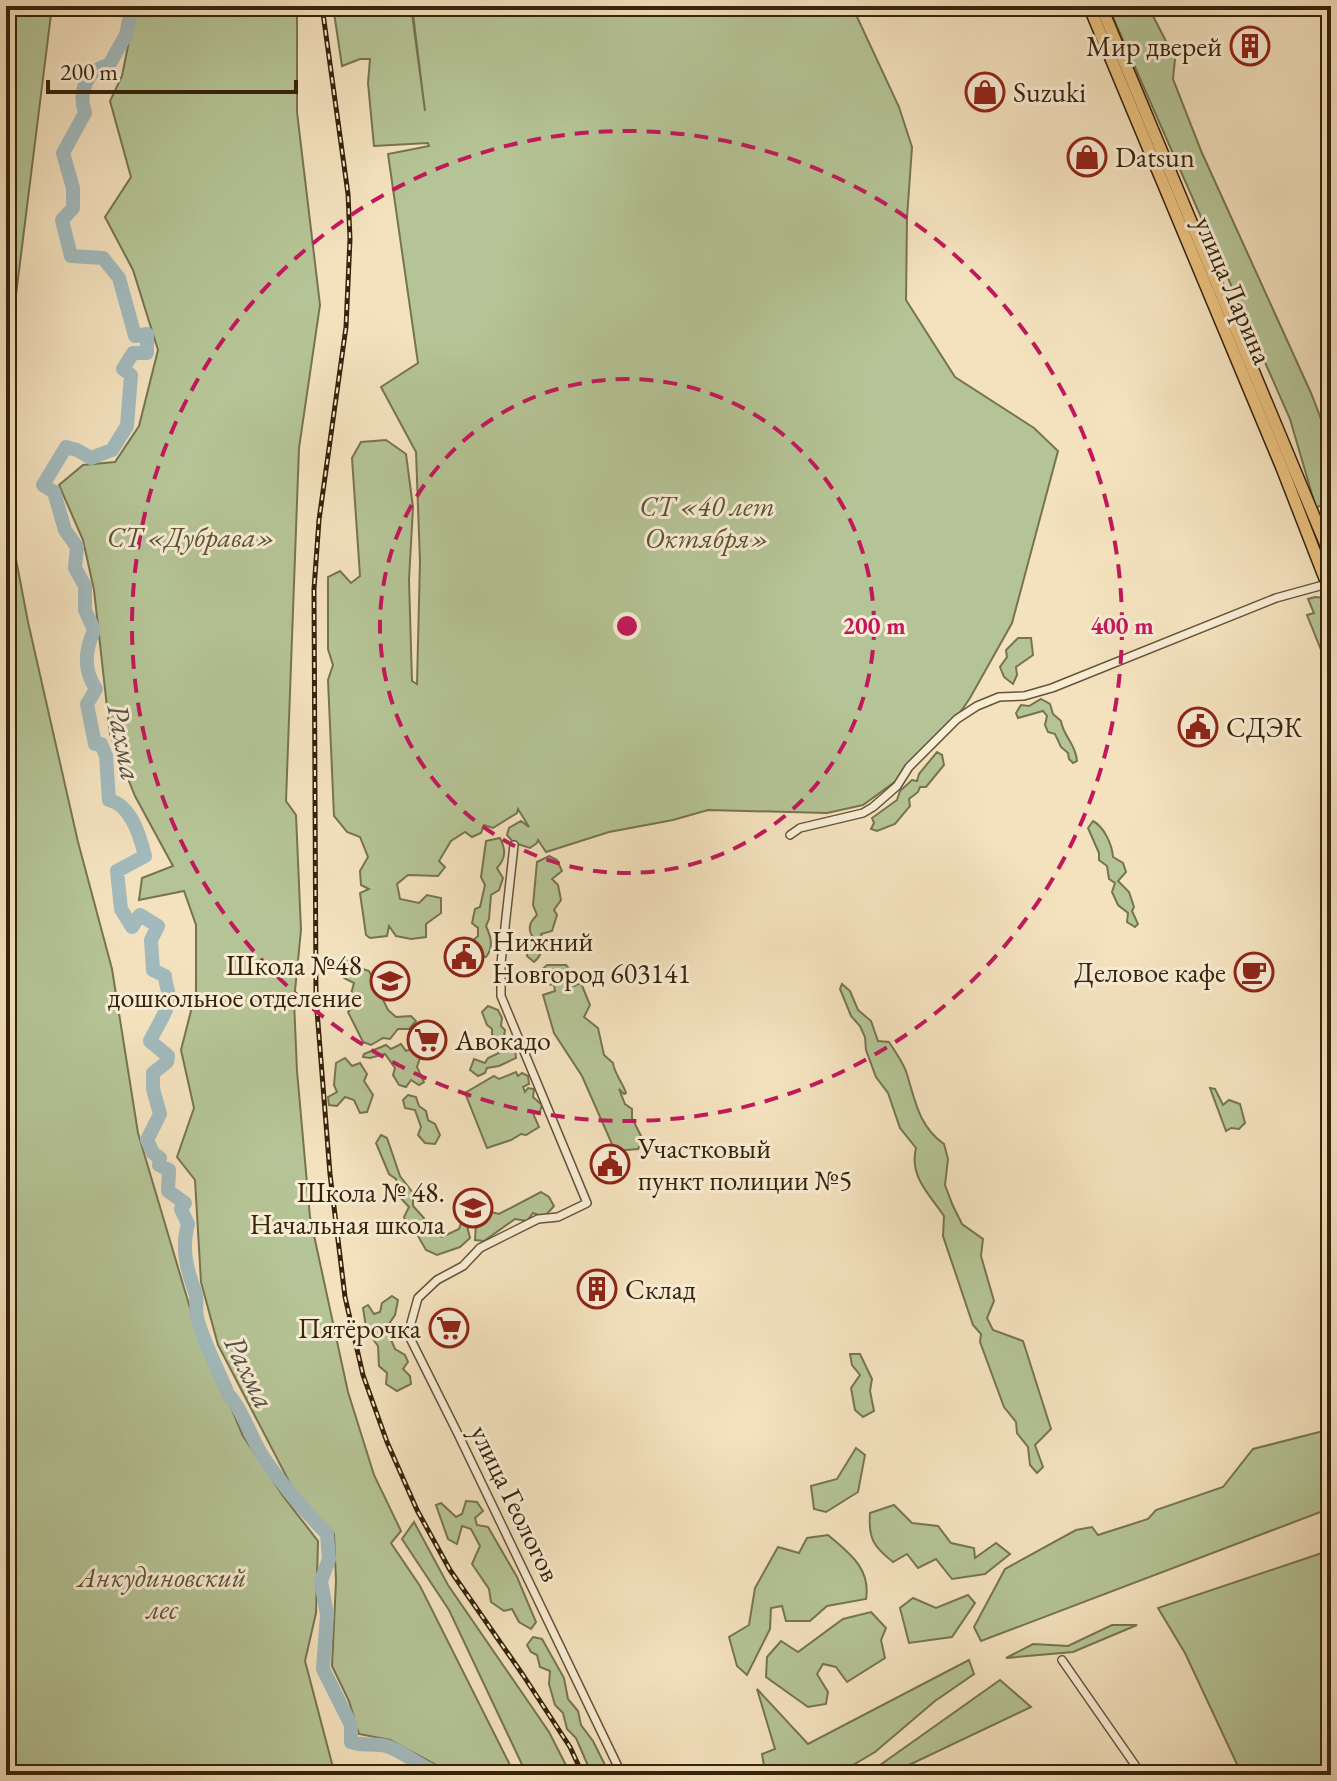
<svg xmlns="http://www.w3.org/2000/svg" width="1337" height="1781" viewBox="0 0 1337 1781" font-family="'EB Garamond',serif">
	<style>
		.green { fill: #b5c496; stroke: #767450; stroke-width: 2 }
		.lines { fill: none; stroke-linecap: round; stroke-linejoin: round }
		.river { stroke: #a2babd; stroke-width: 14 }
		.street-casing { stroke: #665337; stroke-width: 10 }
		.primary-casing { stroke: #36230a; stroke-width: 14 }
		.street { stroke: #f8ecd5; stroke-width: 7 }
		.primary { stroke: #eac17f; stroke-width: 11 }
		.rail-casing { stroke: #36230a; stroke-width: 5 }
		.rail { stroke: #f8ecd5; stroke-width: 2; stroke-dasharray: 6; stroke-linecap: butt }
		.ring { fill: none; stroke: #c2185b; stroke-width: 4; stroke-dasharray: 14 10 }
		.labels { text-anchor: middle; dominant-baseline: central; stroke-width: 6; stroke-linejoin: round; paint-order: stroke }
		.poi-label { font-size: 28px; fill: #36230a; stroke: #f8ecd5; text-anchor: start }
		.street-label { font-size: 28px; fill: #36230a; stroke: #f8ecd5 }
		.park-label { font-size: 28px; font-style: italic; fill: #5c5334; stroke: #f8ecd5 }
		.water-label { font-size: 30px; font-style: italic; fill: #565040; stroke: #f8ecd5 }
		.centre { fill: #c2185b; stroke: #f8ecd5; stroke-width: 4 }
		.ring-label { font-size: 24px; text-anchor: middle; font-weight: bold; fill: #c2185b; stroke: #f8ecd5; stroke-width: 6; stroke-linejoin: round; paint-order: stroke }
	</style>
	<rect width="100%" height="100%" fill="#f4e2be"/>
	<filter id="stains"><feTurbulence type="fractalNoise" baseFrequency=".0025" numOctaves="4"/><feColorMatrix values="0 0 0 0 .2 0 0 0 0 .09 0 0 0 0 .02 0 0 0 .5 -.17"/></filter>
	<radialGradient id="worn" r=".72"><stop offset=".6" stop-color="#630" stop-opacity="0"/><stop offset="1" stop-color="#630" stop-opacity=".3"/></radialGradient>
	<g class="green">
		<path d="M 6,6 L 52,6 L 6,375 Z"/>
		<path d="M 136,6 L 297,6 L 297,112 L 320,305 L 299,448 L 286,801 L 296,815 L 301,930 L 294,1001 L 297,1071 L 310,1217 L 348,1392 L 374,1475 L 401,1531 L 391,1543 L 420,1586 L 515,1775 L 457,1775 L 454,1771 L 434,1764 L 390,1740 L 359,1734 L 349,1701 L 332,1666 L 336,1581 L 334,1534 L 294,1491 L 218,1345 L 201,1282 L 195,1180 L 177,1157 L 194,1108 L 181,1050 L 196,991 L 196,925 L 184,891 L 139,900 L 142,878 L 173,866 L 135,796 L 110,734 L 94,590 L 83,540 L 59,485 L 83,465 L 115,462 L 139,426 L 158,350 L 133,270 L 105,217 L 131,177 L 110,101 L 122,76 Z"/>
		<path d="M 333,6 L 411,6 L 425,111 L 412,6 L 852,6 L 899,107 L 912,147 L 907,218 L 906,300 L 955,377 L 1034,428 L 1058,451 L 1012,623 L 970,698 L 957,717 L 896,781 L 863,805 L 827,813 L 708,810 L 673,820 L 609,832 L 546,852 L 538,840 L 537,843 L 530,848 L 514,843 L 507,835 L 509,828 L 521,821 L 529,827 L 518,809 L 517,813 L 493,828 L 484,825 L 481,833 L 472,837 L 465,832 L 451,841 L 439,861 L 445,867 L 438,876 L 408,875 L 397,884 L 400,899 L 419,903 L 427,895 L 441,898 L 441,913 L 426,924 L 426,937 L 411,939 L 396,936 L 389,926 L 387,936 L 370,938 L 366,935 L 360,893 L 369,889 L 361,885 L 360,871 L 368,857 L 360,837 L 347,832 L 334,816 L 328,680 L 333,665 L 328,649 L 328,577 L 340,571 L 351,583 L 360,576 L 352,458 L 361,442 L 386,440 L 406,454 L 413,507 L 409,580 L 412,681 L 417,684 L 420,561 L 416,452 L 381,387 L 418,363 L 388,154 L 429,146 L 428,143 L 374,146 L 368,83 L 370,59 L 360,59 L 342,66 Z"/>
		<path d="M 1108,6 L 1148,6 L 1175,59 L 1173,79 L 1202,153 L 1311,393 L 1331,445 L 1331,499 L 1316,508 L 1290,419 Z"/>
		<path d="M 6,507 L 28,622 L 78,842 L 112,969 L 138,1133 L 193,1318 L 243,1436 L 283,1496 L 318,1541 L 316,1613 L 305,1661 L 335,1775 L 6,1775 Z"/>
		<path d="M 1315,597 L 1326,598 L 1331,609 L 1331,675 L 1307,615 L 1314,613 L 1308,599 Z"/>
		<path d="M 1018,638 L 1031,638 L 1033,655 L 1016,667 L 1017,675 L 1013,684 L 1004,677 L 1000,667 L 1007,657 L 1006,650 Z"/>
		<path d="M 1041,699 L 1050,704 L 1053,714 L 1061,721 C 1063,736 1076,744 1077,761 L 1073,763 L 1069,759 L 1068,753 L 1061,747 L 1055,734 L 1048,732 L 1045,725 L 1047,716 L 1043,711 L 1018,718 L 1016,713 L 1021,705 L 1029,706 Z"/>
		<path d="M 937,752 L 942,755 L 944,765 L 926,787 L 920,787 L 918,792 L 909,799 L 910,806 L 895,824 L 877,831 L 871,829 L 874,823 L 872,818 L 897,800 L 900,791 L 912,780 L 917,781 L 919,774 Z"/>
		<path d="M 1093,821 C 1104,827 1112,844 1113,857 L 1123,863 L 1126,872 L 1118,881 L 1129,892 L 1134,907 L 1132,911 L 1138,924 L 1135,927 L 1127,922 L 1128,913 L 1118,905 L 1112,892 L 1115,883 L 1109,879 L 1107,866 L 1099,860 L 1099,853 L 1088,828 Z"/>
		<path d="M 500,838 C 506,850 506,858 497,868 L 503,878 L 499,890 L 491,895 L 489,919 L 486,926 C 491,937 494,947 486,957 L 477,956 L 472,941 L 478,936 L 478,928 L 472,923 L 475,909 L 480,907 L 485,885 L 481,877 L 486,841 Z"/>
		<path d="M 549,856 L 557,860 L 562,871 L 552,879 L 558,885 L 561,900 L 554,910 L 557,915 L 552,931 L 541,934 C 545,945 543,954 534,962 L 527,956 L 528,941 L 532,936 C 527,927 531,921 537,915 L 533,905 L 537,862 Z"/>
		<path d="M 345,960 L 352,962 L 354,971 L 360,968 L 369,971 L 388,1010 L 396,1017 L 411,1016 L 416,1021 L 409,1029 L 398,1029 L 390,1039 L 383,1038 L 371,1045 L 363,1042 L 348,1012 L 355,1005 L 351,994 L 354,983 L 344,978 L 339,968 Z"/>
		<path d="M 547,965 L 566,965 L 571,971 L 567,983 L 574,986 L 581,983 L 590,1005 L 584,1017 L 598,1028 L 604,1055 L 613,1063 C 614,1073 623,1083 626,1093 L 624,1094 L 619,1089 L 625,1104 L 632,1109 L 632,1118 L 643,1140 L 638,1149 L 615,1151 L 582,1076 L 554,1033 L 543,995 L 555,991 L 554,985 L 536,982 L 535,976 Z"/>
		<path d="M 842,984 L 850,991 L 858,1010 L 871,1021 L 878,1041 L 889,1042 C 895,1051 902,1061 906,1071 C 915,1099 918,1126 944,1144 L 948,1159 L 945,1185 L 953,1206 L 962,1224 L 983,1239 L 981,1256 L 994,1301 L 987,1318 L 993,1330 L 1023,1341 L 1051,1429 L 1035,1445 L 1043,1467 L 1037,1473 L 1030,1465 L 1028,1447 L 1017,1433 L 1016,1422 L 1004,1407 L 980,1342 L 981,1334 L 973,1325 L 943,1236 L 944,1216 C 929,1194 909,1176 916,1148 L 900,1128 L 888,1093 L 876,1077 L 866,1050 L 865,1037 L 860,1026 L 851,1016 L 840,989 Z"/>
		<path d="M 488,1006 L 498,1010 L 502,1018 L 501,1026 L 505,1030 L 504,1037 L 515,1049 L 516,1058 L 499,1066 L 487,1068 L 485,1073 L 478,1076 L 470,1070 L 474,1059 L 485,1063 L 488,1058 L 499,1053 L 495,1042 L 497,1037 L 492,1035 L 492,1029 L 487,1025 L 482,1012 Z"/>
		<path d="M 401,1044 L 406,1051 L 413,1048 L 420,1058 L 417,1067 L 424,1082 L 419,1085 L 411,1080 L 406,1087 L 399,1085 L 393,1075 L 395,1068 L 385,1054 L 370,1058 L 363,1057 L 364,1054 L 386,1045 L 391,1049 Z"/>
		<path d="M 345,1058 L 352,1066 L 360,1063 L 367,1074 L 364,1081 L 373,1095 L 367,1112 L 360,1113 L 354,1100 L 345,1097 L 337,1106 L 329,1105 L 328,1097 L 337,1092 L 334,1085 L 336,1063 Z"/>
		<path d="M 516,1072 L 518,1076 L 522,1073 L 528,1076 L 529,1084 L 523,1087 L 525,1092 L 528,1088 L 534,1089 L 533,1097 L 542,1105 L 539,1114 L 532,1111 L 539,1127 L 526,1135 L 521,1134 L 511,1140 L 487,1148 L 465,1093 L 494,1076 L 499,1079 Z"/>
		<path d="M 1210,1088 L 1215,1089 L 1223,1105 L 1229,1100 L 1240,1104 L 1245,1123 L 1239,1129 L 1231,1128 L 1226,1131 Z"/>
		<path d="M 408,1095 L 416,1097 L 419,1106 L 426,1111 L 428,1120 L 435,1124 L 440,1135 L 435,1144 L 425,1143 L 418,1135 L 421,1127 L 415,1110 L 405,1108 L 403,1100 Z"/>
		<path d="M 381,1135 L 387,1138 L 400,1176 L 413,1193 L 413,1206 L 424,1218 L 418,1226 L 407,1225 L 404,1217 L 409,1207 L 398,1195 L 396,1179 L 389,1174 L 376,1143 Z"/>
		<path d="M 541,1192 L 549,1197 L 554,1206 L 544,1217 L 533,1213 L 527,1221 L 515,1219 L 484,1241 L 475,1240 L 476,1223 L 491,1212 L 499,1214 Z"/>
		<path d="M 461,1223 L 467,1226 L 470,1238 L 460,1247 L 437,1255 L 426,1250 L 418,1236 L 425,1229 L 442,1237 L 459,1229 Z"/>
		<path d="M 392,1296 L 398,1300 L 395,1315 L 386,1328 L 395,1349 L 405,1355 L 408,1362 L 403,1369 L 410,1376 L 411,1384 L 397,1391 L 386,1384 L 387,1373 L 379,1366 L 378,1346 L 372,1338 L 372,1331 L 366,1327 L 363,1308 L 368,1305 L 374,1314 L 380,1312 L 382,1303 Z"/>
		<path d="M 850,1354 L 860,1354 L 872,1379 L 870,1391 L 874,1411 L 863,1417 L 855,1410 L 851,1388 L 860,1375 L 852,1365 Z"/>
		<path d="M 1331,1429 L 1331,1508 L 981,1641 L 974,1627 L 1005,1569 L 1076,1530 L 1092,1527 L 1098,1535 L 1148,1519 L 1156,1510 L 1223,1487 L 1253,1449 Z"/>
		<path d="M 856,1448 L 865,1455 L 858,1492 L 826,1512 L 814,1509 L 811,1486 L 837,1479 Z"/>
		<path d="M 466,1501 L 477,1502 L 483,1511 L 475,1518 L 477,1525 L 488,1527 L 517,1577 L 536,1622 L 531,1629 L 519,1622 L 512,1609 L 504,1611 L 491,1602 L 489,1589 L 472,1564 L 480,1546 L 471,1529 L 462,1526 L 457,1544 L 448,1539 L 436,1505 L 441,1503 L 456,1517 L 462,1514 Z"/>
		<path d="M 894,1505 L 912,1523 L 938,1526 L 951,1543 L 974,1548 L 975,1558 L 996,1543 L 1010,1554 L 985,1574 L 952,1579 L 936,1559 L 918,1568 L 907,1554 L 893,1562 C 874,1547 868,1539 870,1513 Z"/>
		<path d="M 414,1522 L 448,1585 L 549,1732 L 571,1775 L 527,1775 L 449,1610 L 402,1539 Z"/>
		<path d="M 828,1535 C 849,1553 871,1568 866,1599 L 827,1606 L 810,1621 L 786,1621 L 782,1606 L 771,1608 L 770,1629 L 747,1675 L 737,1666 L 729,1637 L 749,1625 L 755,1588 L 778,1547 L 799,1553 L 807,1538 Z"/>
		<path d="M 1331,1550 L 1331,1775 L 1242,1775 L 1185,1653 L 1158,1608 Z"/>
		<path d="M 968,1595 L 975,1603 L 952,1637 L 909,1643 L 900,1608 L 913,1598 L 936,1608 Z"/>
		<path d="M 871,1612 L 886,1628 L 881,1640 L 885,1658 L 847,1682 L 836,1667 L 823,1664 L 817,1674 L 828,1692 L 826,1704 L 808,1707 L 766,1677 L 767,1657 L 781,1641 L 798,1652 L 843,1619 Z"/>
		<path d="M 1112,1625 L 1137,1625 L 1073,1652 L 1006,1658 L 1033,1644 L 1068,1646 Z"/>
		<path d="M 533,1637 L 542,1639 L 564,1678 L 568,1699 L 578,1711 L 581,1725 L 593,1741 L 610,1775 L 592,1775 L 576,1738 L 567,1729 L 563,1713 L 555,1705 L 549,1684 L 550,1671 L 540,1667 L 537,1655 L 531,1652 L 527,1645 Z"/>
		<path d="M 969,1660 L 974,1674 L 935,1701 L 875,1752 L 836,1775 L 810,1775 L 810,1770 L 765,1772 L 762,1754 L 775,1749 L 757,1689 L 808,1744 Z"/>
		<path d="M 1000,1680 L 1031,1707 L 888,1775 L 866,1775 Z"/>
	</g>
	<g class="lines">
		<path class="river" d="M 132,6 L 126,35 L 109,65 C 86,70 78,92 85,113 L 63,153 L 73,188 L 73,208 L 62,220 L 71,256 L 103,258 L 119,278 L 135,336 L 147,334 L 147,353 L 133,353 L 123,369 L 131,375 L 127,426 L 112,450 L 91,458 L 77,450 L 66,447 L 43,485 L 54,492 L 65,530 L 77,547 L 75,568 L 85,586 L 85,610 L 94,630 C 85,651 83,669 96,689 L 87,704 L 95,744 L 101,744 L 106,756 L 109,800 C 131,805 140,836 145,856 L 117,871 L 121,909 L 132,927 L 140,915 L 158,926 L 151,940 L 153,970 L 165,976 C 165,984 168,988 169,996 C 170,1009 155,1029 150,1041 L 168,1056 L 167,1062 L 153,1073 L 153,1089 L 160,1114 L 147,1140 L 153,1153 L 160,1158 L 159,1165 L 169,1170 L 168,1191 L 185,1203 L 181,1209 L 188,1224 C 181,1248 187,1270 195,1292 C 198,1300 195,1309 197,1317 C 202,1340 219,1371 228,1394 C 243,1410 250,1436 262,1455 C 281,1484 303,1509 327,1534 L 329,1559 L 321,1581 L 327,1615 L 323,1669 L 351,1725 L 351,1742 C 366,1747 377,1742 389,1747 C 410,1755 424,1771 446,1775"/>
		<g class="street-casing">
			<g id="street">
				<path d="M 790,835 L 800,828 L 863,813 L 873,807 L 897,786 L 909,767 L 957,719 L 977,706 L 999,697 L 1024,696 L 1052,688 L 1276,598 L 1327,584 L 1329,586"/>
				<path d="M 514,845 L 501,963 L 501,996 L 587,1203 L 558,1217 L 538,1219 L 480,1248 L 463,1266 L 437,1280 L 418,1298 L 411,1323 L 411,1340 L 458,1434 L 622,1775"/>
				<path d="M 1062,1660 L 1142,1775"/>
			</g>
		</g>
		<g class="primary-casing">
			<g id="primary">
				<path d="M 1089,6 L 1282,468 L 1331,594"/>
				<path d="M 1101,6 L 1331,557"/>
			</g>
		</g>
		<use href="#street" class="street"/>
		<use href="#primary" class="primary"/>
		<g class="rail-casing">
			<path id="rail" d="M 322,6 L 348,194 L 350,239 L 346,327 L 319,520 L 314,589 L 316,998 L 330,1174 L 345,1297 L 363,1375 L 387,1442 L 417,1510 L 450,1570 L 523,1675 L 570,1747 L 583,1775"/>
		</g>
		<use href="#rail" class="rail"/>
	</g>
	<g class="ring">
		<circle cx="627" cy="626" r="247"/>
		<circle cx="627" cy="626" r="495"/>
	</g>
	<defs>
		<g id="building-ring" transform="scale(2)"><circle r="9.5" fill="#f8ecd5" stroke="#8f2418" stroke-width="1.5"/><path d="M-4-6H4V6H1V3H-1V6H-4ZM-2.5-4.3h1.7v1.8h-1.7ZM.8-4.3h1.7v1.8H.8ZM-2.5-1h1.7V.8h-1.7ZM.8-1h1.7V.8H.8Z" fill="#8f2418"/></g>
		<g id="shop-ring" transform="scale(2)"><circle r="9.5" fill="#f8ecd5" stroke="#8f2418" stroke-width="1.5"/><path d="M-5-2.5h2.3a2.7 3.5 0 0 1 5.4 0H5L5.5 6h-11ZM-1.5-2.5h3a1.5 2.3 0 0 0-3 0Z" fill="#8f2418"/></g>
		<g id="civic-ring" transform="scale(2)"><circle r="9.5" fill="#f8ecd5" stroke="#8f2418" stroke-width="1.5"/><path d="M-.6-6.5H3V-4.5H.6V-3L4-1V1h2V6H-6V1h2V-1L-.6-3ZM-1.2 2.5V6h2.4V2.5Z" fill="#8f2418"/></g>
		<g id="cafe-ring" transform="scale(2)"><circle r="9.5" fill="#f8ecd5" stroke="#8f2418" stroke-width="1.5"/><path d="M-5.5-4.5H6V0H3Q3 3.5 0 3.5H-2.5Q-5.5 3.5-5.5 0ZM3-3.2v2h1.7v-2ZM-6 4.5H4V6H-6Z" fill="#8f2418"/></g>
		<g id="school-ring" transform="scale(2)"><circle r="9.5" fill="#f8ecd5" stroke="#8f2418" stroke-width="1.5"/><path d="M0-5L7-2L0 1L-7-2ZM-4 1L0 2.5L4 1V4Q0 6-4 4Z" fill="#8f2418"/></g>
		<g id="supermarket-ring" transform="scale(2)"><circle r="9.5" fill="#f8ecd5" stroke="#8f2418" stroke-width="1.5"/><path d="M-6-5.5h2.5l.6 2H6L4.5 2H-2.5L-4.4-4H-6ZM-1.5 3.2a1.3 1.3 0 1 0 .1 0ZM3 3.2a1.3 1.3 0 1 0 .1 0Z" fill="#8f2418"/></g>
	</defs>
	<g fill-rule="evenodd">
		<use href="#building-ring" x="1250" y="46"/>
		<use href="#shop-ring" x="985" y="92"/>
		<use href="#shop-ring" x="1087" y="157"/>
		<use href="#civic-ring" x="1198" y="727"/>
		<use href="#civic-ring" x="464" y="957"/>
		<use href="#cafe-ring" x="1254" y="972"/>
		<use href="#school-ring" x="390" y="981"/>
		<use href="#supermarket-ring" x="427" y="1040"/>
		<use href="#civic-ring" x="610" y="1164"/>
		<use href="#school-ring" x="473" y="1208"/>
		<use href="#building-ring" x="597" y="1289"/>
		<use href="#supermarket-ring" x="449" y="1328"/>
	</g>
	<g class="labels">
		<g class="poi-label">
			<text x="1222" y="46" text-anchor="end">Мир дверей</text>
			<text x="1013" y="92">Suzuki</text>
			<text x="1115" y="157">Datsun</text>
			<text x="1226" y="727">СДЭК</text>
			<text x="492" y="941">Нижний<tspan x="492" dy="32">Новгород 603141</tspan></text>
			<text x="362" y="965" text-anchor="end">Школа №48<tspan x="362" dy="32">дошкольное отделение</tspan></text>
			<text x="1226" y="972" text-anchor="end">Деловое кафе</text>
			<text x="455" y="1040">Авокадо</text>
			<text x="638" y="1148">Участковый<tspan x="638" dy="32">пункт полиции №5</tspan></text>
			<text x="445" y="1192" text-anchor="end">Школа № 48.<tspan x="445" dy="32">Начальная школа</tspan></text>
			<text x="625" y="1289">Склад</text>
			<text x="421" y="1328" text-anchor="end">Пятёрочка</text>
		</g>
		<g class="street-label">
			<text transform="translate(1234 290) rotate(67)">улица Ларина</text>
			<text transform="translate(516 1503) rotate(64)">улица Геологов</text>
		</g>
		<g class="park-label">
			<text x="707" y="506">СТ «40 лет<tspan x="707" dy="32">Октября»</tspan></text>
			<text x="191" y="537">СТ «Дубрава»</text>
			<text x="162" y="1577">Анкудиновский<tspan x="162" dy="32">лес</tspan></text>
		</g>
		<g class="water-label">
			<text transform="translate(125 742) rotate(79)">Рахма</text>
			<text transform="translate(250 1372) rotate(64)">Рахма</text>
		</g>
	</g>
	<circle cx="627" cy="626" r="12" class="centre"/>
	<g class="ring-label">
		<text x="874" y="634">200 m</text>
		<text x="1122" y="634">400 m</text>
	</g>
	<rect width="1337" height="1781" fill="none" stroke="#f4e2be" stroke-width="32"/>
	<rect x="8" y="8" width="1321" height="1765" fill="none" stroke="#36230a" stroke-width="4"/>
	<rect x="16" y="16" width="1305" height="1749" fill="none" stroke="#36230a" stroke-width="2"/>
	<path d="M48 80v12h248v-12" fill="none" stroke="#36230a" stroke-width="4"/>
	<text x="60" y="80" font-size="24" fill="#36230a" stroke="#f8ecd5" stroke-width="6" paint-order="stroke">200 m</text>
	<rect width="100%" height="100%" filter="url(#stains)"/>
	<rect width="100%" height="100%" fill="url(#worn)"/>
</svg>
